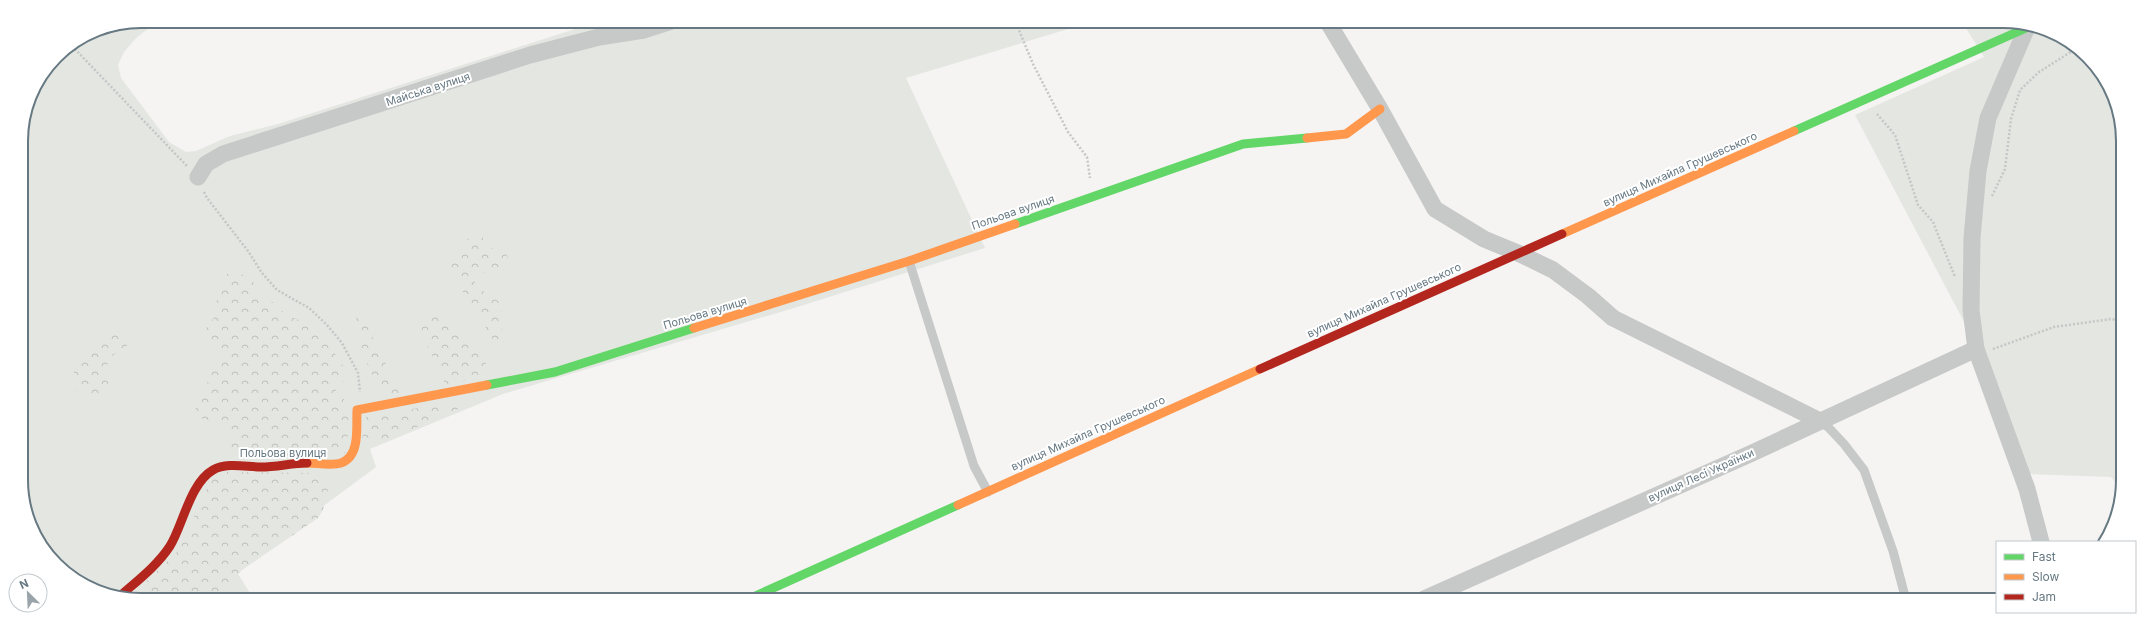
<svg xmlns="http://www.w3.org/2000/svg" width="2144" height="621" viewBox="0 0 2144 621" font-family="Inter,sans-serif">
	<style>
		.grass { fill: #e4e6e1 }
		.forest { fill: url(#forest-crowns) }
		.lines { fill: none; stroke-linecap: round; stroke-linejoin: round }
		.path { stroke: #c5c6c7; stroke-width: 2.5; stroke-dasharray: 2 2; stroke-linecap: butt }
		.lane { stroke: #c7c8c8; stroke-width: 9 }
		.street { stroke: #c7c8c8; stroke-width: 17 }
		.fast { stroke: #63d668; stroke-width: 9 }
		.slow { stroke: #ff974d; stroke-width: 9 }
		.jam { stroke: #b3261e; stroke-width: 9 }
		.labels { text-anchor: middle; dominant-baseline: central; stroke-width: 4; stroke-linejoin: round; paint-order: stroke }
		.street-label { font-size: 11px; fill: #667882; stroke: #fff }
		.rim { fill: none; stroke: #667882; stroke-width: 2 }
	</style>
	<defs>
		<pattern id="forest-crowns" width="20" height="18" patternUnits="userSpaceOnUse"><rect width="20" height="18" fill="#e4e6e1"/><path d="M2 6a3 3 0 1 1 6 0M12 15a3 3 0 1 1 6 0" fill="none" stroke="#bdbfbc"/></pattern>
	</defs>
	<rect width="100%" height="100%" fill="#f5f4f3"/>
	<g class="grass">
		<path d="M 141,21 L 158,21 L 136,38 L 124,52 L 118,65 L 121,78 L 169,142 L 186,152 L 196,151 L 230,136 L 278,124 L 597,22 L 1088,23 L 906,78 L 985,248 L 794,308 L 503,394 L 370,449 L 376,467 L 236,571 L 252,596 L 110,596 L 81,584 L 51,559 L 23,503 L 21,133 L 30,95 L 56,56 L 95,30 Z"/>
		<path d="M 1964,25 L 2034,25 L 2063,37 L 2093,62 L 2121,118 L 2119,487 L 2111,477 L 2028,474 L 1992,375 L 1855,115 L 1984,57 Z"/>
	</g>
	<g class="forest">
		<path d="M 473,233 L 480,234 L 490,248 L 504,250 L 508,258 L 509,264 C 498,272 484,270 473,278 L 477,287 L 501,303 C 504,315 499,324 504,335 L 503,339 L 494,340 L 489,336 L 480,311 L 465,297 L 460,284 L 449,267 C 452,248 455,255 465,243 C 468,239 469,235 473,233 Z"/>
		<path d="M 233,271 L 251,278 L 259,293 L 277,305 L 286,315 L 304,322 L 323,336 L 348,373 L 348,378 L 335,387 L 336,391 L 350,406 L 346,453 L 249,460 L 231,447 C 228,436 234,429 223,421 L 209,424 C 192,411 192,406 204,391 C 208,387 207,379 211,374 C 214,370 220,369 221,362 C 222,353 209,343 203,337 C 205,326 212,322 217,313 C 221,307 217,304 216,298 C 215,288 223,274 233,271 Z"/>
		<path d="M 432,311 C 447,314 449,331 461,339 C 471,345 476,342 485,353 L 486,368 C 476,380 462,382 447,384 C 437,376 438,368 433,357 C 426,342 418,333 423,316 Z"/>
		<path d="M 361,315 L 366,318 L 370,334 L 382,350 L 386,365 L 402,398 L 383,397 L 359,347 L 359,332 L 355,321 L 357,317 Z"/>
		<path d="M 116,332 C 121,333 127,333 128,339 C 130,352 112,351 108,361 C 106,366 109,373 109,379 C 109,389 98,399 88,397 C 83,395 78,391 74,388 C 68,361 94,341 116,332 Z"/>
		<path d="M 459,401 L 459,408 L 456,411 L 378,443 L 362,440 L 366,417 Z"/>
		<path d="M 226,472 L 317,473 L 328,489 L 323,510 L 318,518 L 242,570 L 233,580 L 227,596 L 146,596 L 145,583 L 178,551 L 210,482 Z"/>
	</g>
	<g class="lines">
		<g class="path">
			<path d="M 1016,23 L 1033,64 L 1049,95 L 1068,132 L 1087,157 L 1090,178"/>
			<path d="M 72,46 L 187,166"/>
			<path d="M 1877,114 L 1895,135 L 1918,205 L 1933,222 L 1955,277"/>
			<path d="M 204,192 L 207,198 L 248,251 L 262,273 L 277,290 L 309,308 L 327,325 L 342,343 L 358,373 L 360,392"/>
			<path d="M 1992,196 L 2005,169 L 2011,119 L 2020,90 L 2039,72 L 2077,48"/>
			<path d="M 1993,349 L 2054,327 L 2111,319 L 2120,320"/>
		</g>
		<g class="lane">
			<path d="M 909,261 L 974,466 L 988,492"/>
			<path d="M 1820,421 L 1829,428 L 1844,444 L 1864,470 L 1893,551 L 1906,600"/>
		</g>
		<g class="street">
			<path d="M 1329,24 L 1380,109 L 1435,209 L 1484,239 L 1518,253 L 1553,270 L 1588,296 L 1613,318 L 1820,421"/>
			<path d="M 2028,25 L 1988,118 L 1978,171 L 1972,238 L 1971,310 L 1976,349 L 2027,489 L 2041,542"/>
			<path d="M 198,177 L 206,164 L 223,154 L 530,55 L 599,37 L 644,30 L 669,22"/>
			<path d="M 1424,599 L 1750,454 L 1976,349"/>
		</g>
		<g class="fast">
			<path d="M 1794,131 L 2026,28"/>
			<path d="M 1015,224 L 1243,144 L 1307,138"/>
			<path d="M 487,385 L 555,372 L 694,328"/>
			<path d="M 753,597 L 958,505"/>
		</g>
		<g class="slow">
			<path d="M 1307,138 L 1346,134 L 1380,109"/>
			<path d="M 1562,234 L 1794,131"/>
			<path d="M 694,328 L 909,261 L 1015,224"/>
			<path d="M 307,463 C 317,463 332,466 341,463 C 361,456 356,426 357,410 L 487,385"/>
			<path d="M 958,505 L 1260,369"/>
		</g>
		<g class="jam">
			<path d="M 1260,369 L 1562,234"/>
			<path d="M 120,596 C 137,581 157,566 170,546 C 183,525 190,483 213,470 C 227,462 246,467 261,467 C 277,467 292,463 307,463"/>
		</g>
	</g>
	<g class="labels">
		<g class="street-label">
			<text transform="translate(428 89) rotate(-18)">Майська вулиця</text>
			<text transform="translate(1680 169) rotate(-24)">вулиця Михайла Грушевського</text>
			<text transform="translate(1013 212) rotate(-19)">Польова вулиця</text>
			<text transform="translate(1384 300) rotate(-24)">вулиця Михайла Грушевського</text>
			<text transform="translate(705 313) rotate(-17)">Польова вулиця</text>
			<text transform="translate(1088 433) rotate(-24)">вулиця Михайла Грушевського</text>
			<text x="283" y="453">Польова вулиця</text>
			<text transform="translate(1701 475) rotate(-24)">вулиця Лесі Українки</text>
		</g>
	</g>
	<path d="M0 0H2144V621H0ZM141 28H2003A113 113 0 0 1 2116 141V480A113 113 0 0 1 2003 593H141A113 113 0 0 1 28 480V141A113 113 0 0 1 141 28Z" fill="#fff" fill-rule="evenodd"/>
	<path class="rim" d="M141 28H2003A113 113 0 0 1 2116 141V480A113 113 0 0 1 2003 593H141A113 113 0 0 1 28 480V141A113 113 0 0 1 141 28Z"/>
	<rect x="1996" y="541" width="140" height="72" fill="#ffffff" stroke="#c2c9cd"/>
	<rect x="2004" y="554" width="20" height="6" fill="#63d668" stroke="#c2c9cd"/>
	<text x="2032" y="561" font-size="12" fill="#667882">Fast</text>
	<rect x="2004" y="574" width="20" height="6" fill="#ff974d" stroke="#c2c9cd"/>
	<text x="2032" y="581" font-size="12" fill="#667882">Slow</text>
	<rect x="2004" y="594" width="20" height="6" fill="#b3261e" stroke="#c2c9cd"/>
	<text x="2032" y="601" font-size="12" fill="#667882">Jam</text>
	<g transform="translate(28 593) rotate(336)"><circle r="19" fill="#ffffff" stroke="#c2c9cd"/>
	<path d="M0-3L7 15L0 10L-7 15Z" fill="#98a3aa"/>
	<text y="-6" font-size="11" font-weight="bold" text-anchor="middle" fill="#667882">N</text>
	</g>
</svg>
